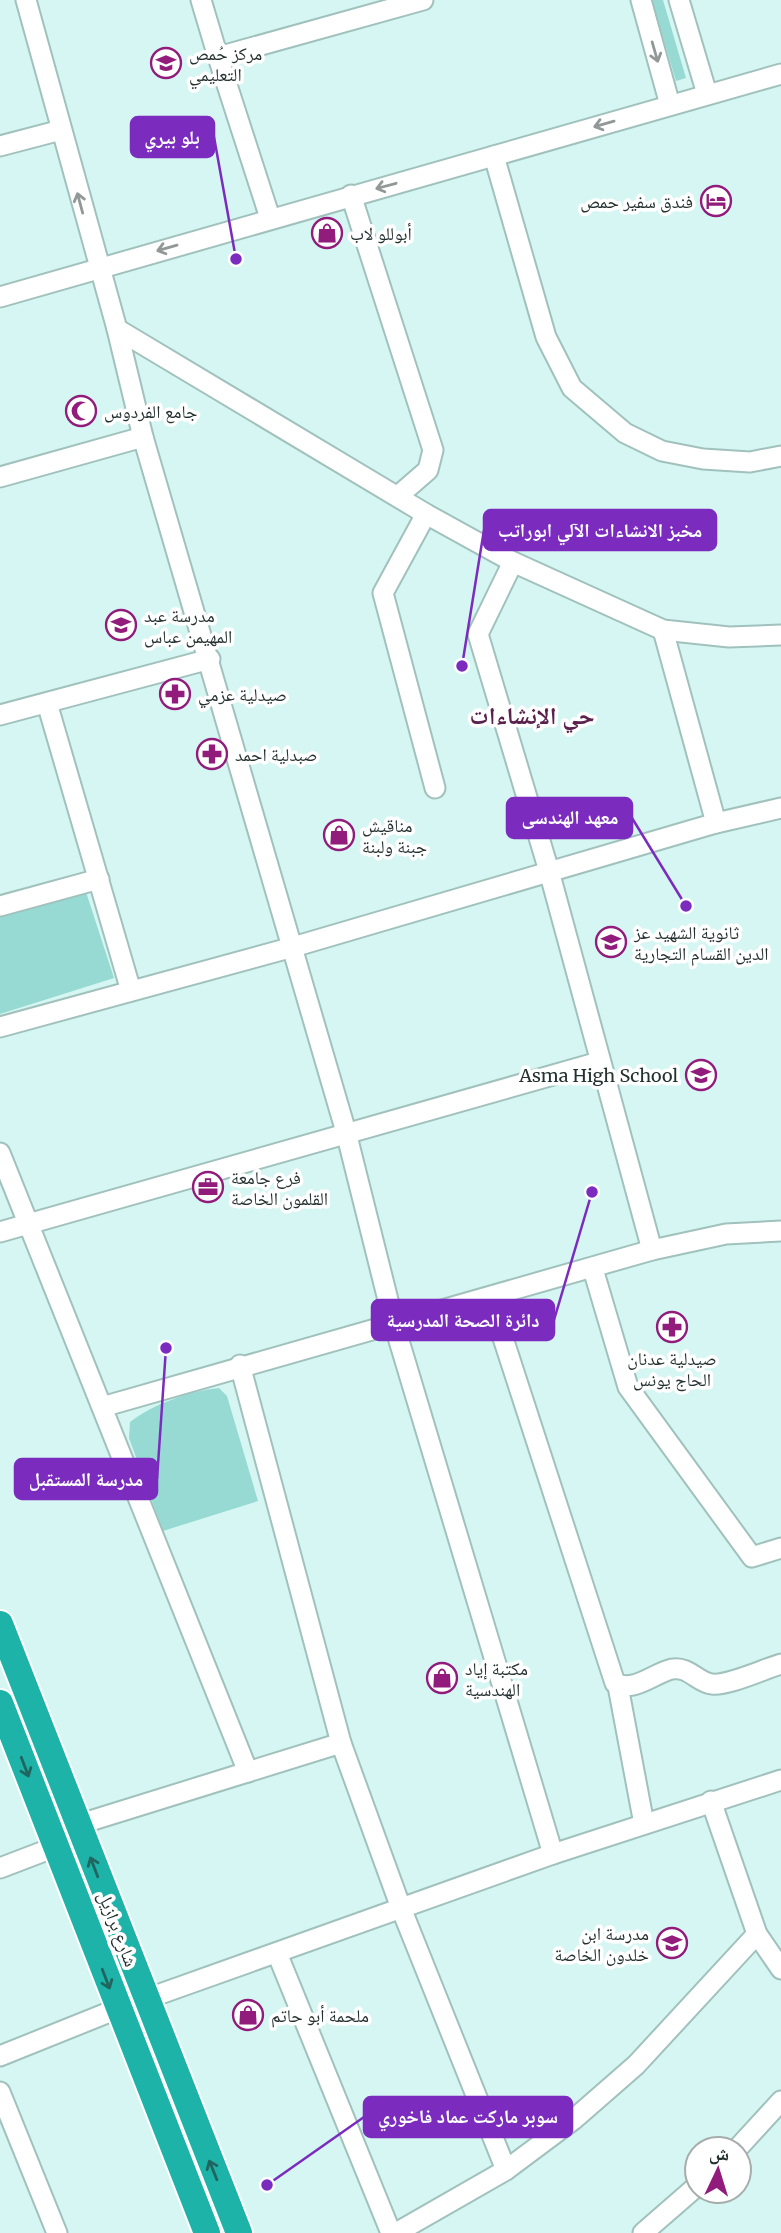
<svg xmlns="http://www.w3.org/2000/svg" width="781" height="2233" viewBox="0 0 781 2233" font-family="Merriweather,'Noto Naskh Arabic',serif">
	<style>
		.green { fill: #97dad3 }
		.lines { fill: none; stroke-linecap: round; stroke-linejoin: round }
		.minor-casing { stroke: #a1c1bd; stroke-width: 23 }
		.highway-casing { stroke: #fff; stroke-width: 30 }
		.minor { stroke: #fff; stroke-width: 19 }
		.highway { stroke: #1db3a8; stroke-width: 26 }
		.oneway { stroke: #929897 }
		.oneway2 { stroke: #21655f }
		.labels { text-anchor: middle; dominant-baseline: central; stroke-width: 7; stroke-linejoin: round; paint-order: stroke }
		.poi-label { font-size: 18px; fill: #24312f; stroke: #fff; text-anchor: start }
		.street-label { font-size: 18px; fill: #24312f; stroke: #fff }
		.district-label { font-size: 24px; font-weight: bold; fill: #59214c; stroke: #fff }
		.leader { fill: none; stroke: #7b2cbf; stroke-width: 2.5 }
		.callout-dot { fill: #7b2cbf; stroke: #fff; stroke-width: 2.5 }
		.callout { fill: #7b2cbf; stroke: #7b2cbf; stroke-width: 2.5 }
		.callout-label { font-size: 19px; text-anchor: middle; font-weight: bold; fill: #fff }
	</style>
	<rect width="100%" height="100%" fill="#d5f6f2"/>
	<g class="green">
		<path d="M 652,0 L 663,0 L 686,78 L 676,81 Z"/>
		<path d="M 86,892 L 114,978 L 0,1014 L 0,914 Z"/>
		<path d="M 219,1388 L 227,1396 L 258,1501 L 163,1531 L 129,1438 L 130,1422 C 153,1404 190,1391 219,1388 Z"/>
	</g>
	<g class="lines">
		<g class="minor-casing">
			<g id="minor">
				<path d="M 26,0 L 117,329 L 143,437 L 346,1132 L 394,1324 L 553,1854 L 781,1780"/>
				<path d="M 201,0 L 218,57 L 423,0"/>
				<path d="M 641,0 L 670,105"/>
				<path d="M 679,0 L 707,94"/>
				<path d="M 218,57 L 270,218"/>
				<path d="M 0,146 L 61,130"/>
				<path d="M 494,156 L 546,337 L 572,388 L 625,433 L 662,451 L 703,459 L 750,462 L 781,456"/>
				<path d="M 351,195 L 433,450 L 428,470 L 398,496"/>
				<path d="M 0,297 L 781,74"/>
				<path d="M 117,329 L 426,514 L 513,562 L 663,630 L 729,637 L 781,635"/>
				<path d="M 0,477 L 143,437"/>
				<path d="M 426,514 L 383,593 L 435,788"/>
				<path d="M 513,562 L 478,634 L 549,871 L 652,1250"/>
				<path d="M 663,630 L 716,823"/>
				<path d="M 47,703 L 131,991"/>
				<path d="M 0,715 L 210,659"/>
				<path d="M 0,906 L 99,879"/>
				<path d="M 0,1027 L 293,947 L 716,823 L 781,808"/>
				<path d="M 0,1153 L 248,1772"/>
				<path d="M 0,1232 L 599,1062"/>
				<path d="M 593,1269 L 628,1387 L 752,1557 L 781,1548"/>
				<path d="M 490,1298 L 615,1683 C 634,1693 654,1673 672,1669 C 689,1666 698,1683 712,1684 C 728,1686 764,1669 781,1664"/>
				<path d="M 240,1365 L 341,1743"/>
				<path d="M 102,1407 L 652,1250 L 726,1234 L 781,1231"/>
				<path d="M 618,1686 L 644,1824"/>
				<path d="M 711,1801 L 757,1934 L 781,1969"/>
				<path d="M 77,1825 L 341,1743 L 401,1908 L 506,2170 L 396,2233"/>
				<path d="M 0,1868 L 55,1847"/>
				<path d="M 277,1953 L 391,2233"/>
				<path d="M 146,1999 L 553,1854"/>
				<path d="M 0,2056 L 117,2009"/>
				<path d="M 0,2092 L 57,2233"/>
				<path d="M 737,2149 L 781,2101"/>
				<path d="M 506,2170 L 573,2120 L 636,2065 L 757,1934"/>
				<path d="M 643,2233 L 697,2186"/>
			</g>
		</g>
		<g class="highway-casing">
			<g id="highway">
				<path d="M 0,1624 L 239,2233"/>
				<path d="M 0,1703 L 207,2233"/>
			</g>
		</g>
		<use href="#minor" class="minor"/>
		<use href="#highway" class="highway"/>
	</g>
	<defs><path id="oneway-shaft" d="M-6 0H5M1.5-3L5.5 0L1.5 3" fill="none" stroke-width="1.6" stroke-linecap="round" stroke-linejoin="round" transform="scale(1.75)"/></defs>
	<g class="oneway">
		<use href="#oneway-shaft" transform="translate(655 52) rotate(74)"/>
		<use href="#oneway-shaft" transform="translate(604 124) rotate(164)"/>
		<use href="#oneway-shaft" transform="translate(386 186) rotate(165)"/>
		<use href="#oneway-shaft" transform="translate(80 203) rotate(-105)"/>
		<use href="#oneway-shaft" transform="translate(167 248) rotate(164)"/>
	</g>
	<g class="oneway2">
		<use href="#oneway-shaft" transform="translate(25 1767) rotate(69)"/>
		<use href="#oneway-shaft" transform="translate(94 1867) rotate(-111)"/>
		<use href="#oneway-shaft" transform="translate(106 1979) rotate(69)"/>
		<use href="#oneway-shaft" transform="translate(213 2170) rotate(-112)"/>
	</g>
	<defs>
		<g id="school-ring" transform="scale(1.575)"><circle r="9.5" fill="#fff" stroke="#911c7b" stroke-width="1.5"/><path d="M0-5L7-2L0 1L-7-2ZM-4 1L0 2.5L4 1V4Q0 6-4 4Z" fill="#911c7b"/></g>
		<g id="hotel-ring" transform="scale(1.575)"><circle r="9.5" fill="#fff" stroke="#911c7b" stroke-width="1.5"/><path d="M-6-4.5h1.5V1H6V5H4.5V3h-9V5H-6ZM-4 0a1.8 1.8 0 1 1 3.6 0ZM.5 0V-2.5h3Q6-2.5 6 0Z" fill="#911c7b"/></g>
		<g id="shop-ring" transform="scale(1.575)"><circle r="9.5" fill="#fff" stroke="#911c7b" stroke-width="1.5"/><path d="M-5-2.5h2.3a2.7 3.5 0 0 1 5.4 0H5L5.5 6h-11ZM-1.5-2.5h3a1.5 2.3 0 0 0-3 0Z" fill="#911c7b"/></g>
		<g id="mosque-ring" transform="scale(1.575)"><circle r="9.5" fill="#fff" stroke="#911c7b" stroke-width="1.5"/><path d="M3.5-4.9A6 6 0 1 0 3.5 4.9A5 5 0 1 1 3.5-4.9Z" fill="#911c7b"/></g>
		<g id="pharmacy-ring" transform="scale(1.575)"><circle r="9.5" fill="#fff" stroke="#911c7b" stroke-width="1.5"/><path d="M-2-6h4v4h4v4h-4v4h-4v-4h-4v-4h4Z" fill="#911c7b"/></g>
		<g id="office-ring" transform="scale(1.575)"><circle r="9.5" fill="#fff" stroke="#911c7b" stroke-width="1.5"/><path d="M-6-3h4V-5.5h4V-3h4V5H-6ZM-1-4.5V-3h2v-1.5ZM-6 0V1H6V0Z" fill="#911c7b"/></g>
	</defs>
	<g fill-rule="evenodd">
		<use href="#school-ring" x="166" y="63"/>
		<use href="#hotel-ring" x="716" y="201"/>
		<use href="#shop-ring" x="327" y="233"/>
		<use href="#mosque-ring" x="81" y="411"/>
		<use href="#school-ring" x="121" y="625"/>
		<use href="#pharmacy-ring" x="175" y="694"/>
		<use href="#pharmacy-ring" x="212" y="754"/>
		<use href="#shop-ring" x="339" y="835"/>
		<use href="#school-ring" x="611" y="942"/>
		<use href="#school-ring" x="701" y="1075"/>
		<use href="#office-ring" x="208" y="1187"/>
		<use href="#pharmacy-ring" x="672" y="1327"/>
		<use href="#shop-ring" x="442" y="1678"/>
		<use href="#school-ring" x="672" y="1943"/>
		<use href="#shop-ring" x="248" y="2015"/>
	</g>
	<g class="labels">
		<g class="poi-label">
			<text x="189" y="53">مركز حُمص<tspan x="189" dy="21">التعليمي</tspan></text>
			<text x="693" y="201" text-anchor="end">فندق سفير حمص</text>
			<text x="350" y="233">أبوللو لاب</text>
			<text x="104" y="411">جامع الفردوس</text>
			<text x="144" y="615">مدرسة عبد<tspan x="144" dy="21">المهيمن عباس</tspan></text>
			<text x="198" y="694">صيدلية عزمي</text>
			<text x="235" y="754">صبدلية احمد</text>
			<text x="362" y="825">مناقيش<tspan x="362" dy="21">جبنة ولبنة</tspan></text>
			<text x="634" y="932">ثانوية الشهيد عز<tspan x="634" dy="21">الدين القسام التجارية</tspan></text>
			<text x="678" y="1075" text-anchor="end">Asma High School</text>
			<text x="231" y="1177">فرع جامعة<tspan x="231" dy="21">القلمون الخاصة</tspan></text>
			<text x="672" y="1358" text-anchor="middle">صيدلية عدنان<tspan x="672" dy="21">الحاج يونس</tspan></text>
			<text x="465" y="1668">مكتبة إياد<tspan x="465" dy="21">الهندسية</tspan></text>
			<text x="649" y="1933" text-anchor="end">مدرسة ابن<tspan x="649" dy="21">خلدون الخاصة</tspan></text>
			<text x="271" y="2015">ملحمة أبو حاتم</text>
		</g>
		<g class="street-label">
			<text transform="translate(118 1929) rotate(69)">شارع برازيل</text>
		</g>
		<g class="district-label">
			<text x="532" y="715">حي الإنشاءات</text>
		</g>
	</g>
	<path class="leader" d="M236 259L214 137M462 666L484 530M686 906L632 818M592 1192L554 1320M166 1348L157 1479M267 2185L364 2117"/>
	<g class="callout-dot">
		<circle cx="236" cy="259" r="7"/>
		<circle cx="462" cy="666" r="7"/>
		<circle cx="686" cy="906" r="7"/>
		<circle cx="592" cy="1192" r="7"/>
		<circle cx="166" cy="1348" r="7"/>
		<circle cx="267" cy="2185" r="7"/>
	</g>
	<g class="callout">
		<rect x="131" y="117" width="83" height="40" rx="7"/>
		<rect x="484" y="510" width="232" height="40" rx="7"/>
		<rect x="507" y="798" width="125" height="40" rx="7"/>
		<rect x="372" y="1300" width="182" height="40" rx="7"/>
		<rect x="15" y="1459" width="142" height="40" rx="7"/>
		<rect x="364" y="2097" width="208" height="40" rx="7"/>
	</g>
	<g class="callout-label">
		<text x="172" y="144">بلو بيري</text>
		<text x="600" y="537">مخبز الانشاءات الآلي ابوراتب</text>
		<text x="570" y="824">معهد الهندسى</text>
		<text x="463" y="1327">دائرة الصحة المدرسية</text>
		<text x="86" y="1486">مدرسة المستقبل</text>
		<text x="468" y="2123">سوبر ماركت عماد فاخوري</text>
	</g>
	<g transform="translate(718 2170) rotate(4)"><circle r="33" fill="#ffffff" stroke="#a7adac" stroke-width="2"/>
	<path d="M0-5L12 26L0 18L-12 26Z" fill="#911c7b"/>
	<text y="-10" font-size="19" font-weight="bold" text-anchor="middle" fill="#24312f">ش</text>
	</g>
</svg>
